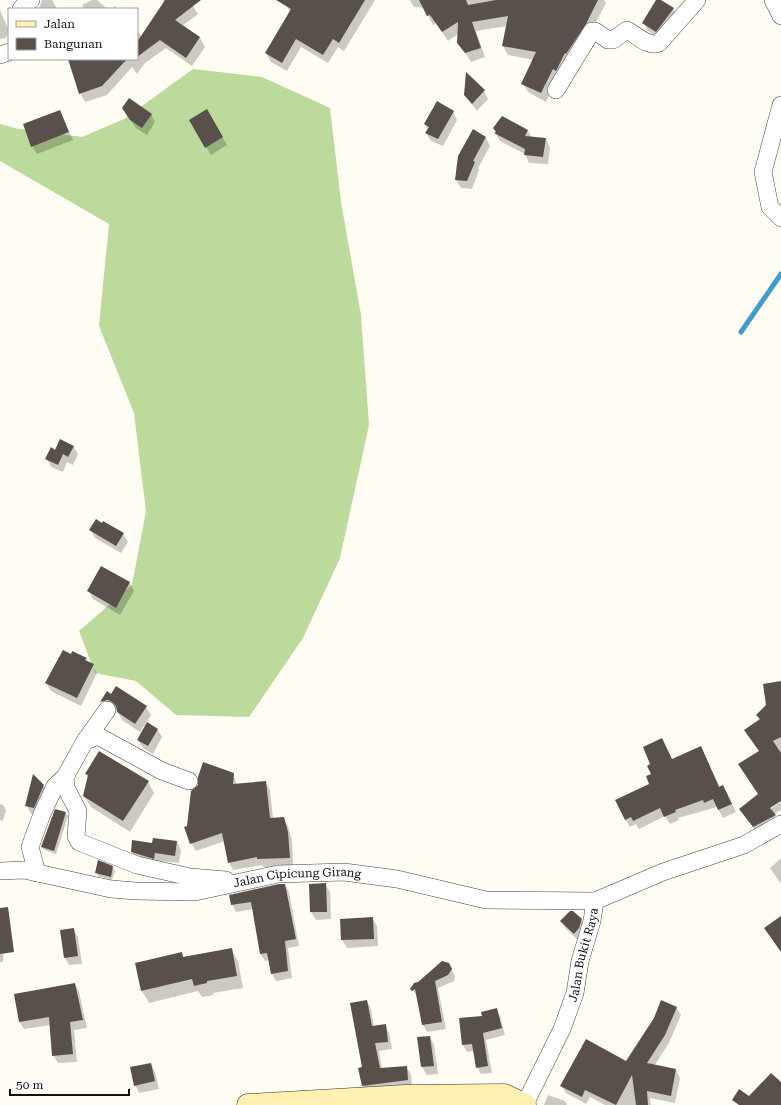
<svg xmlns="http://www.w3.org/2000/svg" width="781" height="1105" viewBox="0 0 781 1105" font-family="'Roboto Serif',serif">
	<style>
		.forest { fill: #bbda9c }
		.shadow { fill: #0003 }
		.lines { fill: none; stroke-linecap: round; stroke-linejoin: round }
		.stream { stroke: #409ccb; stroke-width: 5 }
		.building { fill: #59504c }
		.street-casing { stroke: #434343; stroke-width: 18 }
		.secondary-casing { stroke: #323232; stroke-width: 23 }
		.street { stroke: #fff; stroke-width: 17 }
		.secondary { stroke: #fdf0b0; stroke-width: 22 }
		.labels { text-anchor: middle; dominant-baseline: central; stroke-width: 4; stroke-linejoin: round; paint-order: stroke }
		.street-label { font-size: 12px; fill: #101010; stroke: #fff }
	</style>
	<rect width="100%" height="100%" fill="#fffcf3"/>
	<path class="forest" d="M 193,69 L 262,77 L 330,108 L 341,202 L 361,315 L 369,425 L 340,558 L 303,638 L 249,717 L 176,715 L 136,681 L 95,673 L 79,631 L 132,585 L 146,511 L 134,413 L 99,326 L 109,224 L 0,161 L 0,124 L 19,129 L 82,137 L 124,119 Z"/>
	<g class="shadow">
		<path d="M 42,0 L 52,0 L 57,9 L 37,9 L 40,6 Z"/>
		<path d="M 92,0 L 97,0 L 107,9 L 84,9 L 82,5 Z"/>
		<path d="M 163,0 L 189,0 L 198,14 L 182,26 L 200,38 L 205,47 L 192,66 L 166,48 L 145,63 L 137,74 L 132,67 L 107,95 L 85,102 L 80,93 L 68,59 L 137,59 L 137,30 L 142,37 L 164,3 Z"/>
		<path d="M 288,0 L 375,0 L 344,51 L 338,47 L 328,63 L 301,47 L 287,71 L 271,62 L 266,53 L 290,12 L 286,5 Z"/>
		<path d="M 410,0 L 604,0 L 606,3 L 590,33 L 558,77 L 546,102 L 528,92 L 523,83 L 534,60 L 508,55 L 503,46 L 507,26 L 476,31 L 485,57 L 471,62 L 458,42 L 458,34 L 448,41 L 436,23 L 433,25 L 424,8 L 414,7 Z"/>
		<path d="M 658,0 L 673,9 L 678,16 L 660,39 L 648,31 L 644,23 Z"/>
		<path d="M 115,6 L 117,9 L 112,9 Z"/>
		<path d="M 0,10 L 9,31 L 6,38 L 0,39 Z"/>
		<path d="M 484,91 L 488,99 L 477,111 L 465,95 Z"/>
		<path d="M 60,111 L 73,140 L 37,154 L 32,146 Z"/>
		<path d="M 207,111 L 227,145 L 211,155 L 190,120 Z"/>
		<path d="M 453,112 L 457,120 L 443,146 L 431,141 L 426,133 L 428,130 L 425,124 Z"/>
		<path d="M 151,114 L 155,122 L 147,135 L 136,128 L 128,116 Z"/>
		<path d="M 502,118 L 528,131 L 532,138 L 546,139 L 550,147 L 548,164 L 529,163 L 525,154 L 500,141 L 496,134 Z"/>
		<path d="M 486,138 L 490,146 L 478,168 L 479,170 L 472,189 L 461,188 L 456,180 Z"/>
		<path d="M 73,446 L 78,454 L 73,465 L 67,462 L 63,472 L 51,467 L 47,459 L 56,451 Z"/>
		<path d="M 91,530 L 123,534 L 128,542 L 121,553 L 95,538 Z"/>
		<path d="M 130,583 L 134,591 L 120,615 L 93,599 L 89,591 Z"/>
		<path d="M 71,655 L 86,659 L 97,673 L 81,706 L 51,691 L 46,683 Z"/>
		<path d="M 781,681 L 781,800 L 766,810 L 767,811 L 781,802 L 781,810 L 774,814 L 779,822 L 758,834 L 740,809 L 759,794 L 760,721 L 757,715 L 767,706 Z"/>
		<path d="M 116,687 L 146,707 L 151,715 L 140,732 L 122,720 L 117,709 L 113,708 L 107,710 L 102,702 L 107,692 L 111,695 Z"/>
		<path d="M 158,730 L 162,737 L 153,754 L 143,748 L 138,740 Z"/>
		<path d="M 701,748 L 720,787 L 723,786 L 736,812 L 723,818 L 717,807 L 678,818 L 679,820 L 670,824 L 665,816 L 639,829 L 636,824 L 630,827 L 625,819 L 651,785 L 652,774 L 672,760 Z"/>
		<path d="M 86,774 L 148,782 L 154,793 L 130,832 L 91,807 L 84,796 L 88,778 Z"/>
		<path d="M 233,774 L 237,785 L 266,782 L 270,790 L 273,819 L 283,818 L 288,826 L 292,841 L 293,865 L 263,867 L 262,865 L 233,870 L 229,862 L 225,841 L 196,851 L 191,843 Z"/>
		<path d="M 43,786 L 48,794 L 38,816 L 31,814 L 27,806 Z"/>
		<path d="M 0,804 L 3,805 L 6,810 L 3,821 L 0,820 Z"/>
		<path d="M 66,813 L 68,816 L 56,854 L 44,850 L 42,846 Z"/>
		<path d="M 177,842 L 181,850 L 179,863 L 159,861 L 158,866 L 136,860 L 132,852 L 153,844 Z"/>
		<path d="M 781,858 L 781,884 L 770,868 Z"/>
		<path d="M 113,867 L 115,871 L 112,880 L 98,876 L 96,872 Z"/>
		<path d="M 325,884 L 330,892 L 331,919 L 316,920 L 311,912 Z"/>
		<path d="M 285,885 L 289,892 L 299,946 L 288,948 L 292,978 L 276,981 L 272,974 L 269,960 L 265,961 L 260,953 L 253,909 L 236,912 L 232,904 Z"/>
		<path d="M 372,918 L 377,926 L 378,946 L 347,948 L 342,940 L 341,920 Z"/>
		<path d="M 581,920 L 586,928 L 579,941 L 566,929 L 561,921 Z"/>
		<path d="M 0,923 L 5,931 L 3,962 L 0,962 Z"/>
		<path d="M 73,929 L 78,937 L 82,964 L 69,965 L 65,958 Z"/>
		<path d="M 231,949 L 238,961 L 243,988 L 213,993 L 213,995 L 202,997 L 198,991 L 149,1003 L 142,991 L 181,954 L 183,957 Z"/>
		<path d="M 450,965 L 455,977 L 454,981 L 438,988 L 446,1029 L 427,1032 L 423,1025 L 418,997 L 412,989 Z"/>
		<path d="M 75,984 L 79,992 L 87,1028 L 74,1030 L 77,1062 L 58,1063 L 53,1055 L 51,1025 L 24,1029 L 19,1021 Z"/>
		<path d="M 367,1001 L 371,1009 L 374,1027 L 385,1025 L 389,1033 L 392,1049 L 379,1051 L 382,1069 L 406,1067 L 411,1074 L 412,1088 L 367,1093 L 363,1086 Z"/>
		<path d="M 676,1007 L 681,1015 L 669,1043 L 654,1066 L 676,1070 L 680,1078 L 675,1103 L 650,1098 L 651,1105 L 605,1105 L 590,1097 L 586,1104 L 566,1093 L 562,1086 L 626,1063 Z"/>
		<path d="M 496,1009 L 500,1016 L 505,1035 L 486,1040 L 492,1073 L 481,1074 L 477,1067 L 475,1051 L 467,1052 L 463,1045 L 483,1016 Z"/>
		<path d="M 430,1037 L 434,1045 L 438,1074 L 427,1075 L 422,1067 L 418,1038 Z"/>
		<path d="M 151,1064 L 155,1072 L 159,1089 L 139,1093 L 135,1085 Z"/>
		<path d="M 548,1095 L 565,1101 L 567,1105 L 544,1105 Z"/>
	</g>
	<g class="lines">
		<path class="stream" d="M 741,332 L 781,274"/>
	</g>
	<g class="building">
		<path d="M 165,0 L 201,0 L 175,20 L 200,37 L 186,58 L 160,40 L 137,57 L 137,42 Z"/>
		<path d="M 276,0 L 365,0 L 339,43 L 333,39 L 323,55 L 296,39 L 282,63 L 265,53 L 291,9 Z"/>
		<path d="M 419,0 L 466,0 L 468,5 L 496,0 L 598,0 L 586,24 L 566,54 L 565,53 L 556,71 L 553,69 L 541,93 L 521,84 L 536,52 L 502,46 L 508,16 L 472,22 L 481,48 L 465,53 L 457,43 L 458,22 L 442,32 L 430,15 L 427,16 Z"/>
		<path d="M 656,0 L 661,0 L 674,8 L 656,32 L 642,23 Z"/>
		<path d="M 68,59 L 127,59 L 102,86 L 79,94 Z"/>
		<path d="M 466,72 L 485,90 L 472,104 L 464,95 Z"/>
		<path d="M 129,98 L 152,114 L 142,128 L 130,120 L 122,108 Z"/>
		<path d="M 437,101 L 454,111 L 438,139 L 425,133 L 429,127 L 424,124 Z"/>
		<path d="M 207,109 L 223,137 L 205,148 L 189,120 Z"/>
		<path d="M 60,110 L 69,132 L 31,147 L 23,124 Z"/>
		<path d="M 502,116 L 528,130 L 525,136 L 546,138 L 543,157 L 524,155 L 525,149 L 494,133 L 496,132 L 493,128 Z"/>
		<path d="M 473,129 L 486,137 L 473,161 L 475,162 L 467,181 L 455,180 L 458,156 Z"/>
		<path d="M 60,439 L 74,446 L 68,457 L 63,454 L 58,465 L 45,459 L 51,447 L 55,450 Z"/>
		<path d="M 96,519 L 102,523 L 103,521 L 124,533 L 116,546 L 89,530 Z"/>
		<path d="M 101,566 L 130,582 L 116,608 L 87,591 Z"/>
		<path d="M 63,650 L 71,654 L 72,651 L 87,658 L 85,660 L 94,664 L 77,698 L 45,683 Z"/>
		<path d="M 781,681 L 781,737 L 773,741 L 781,753 L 781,801 L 770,808 L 776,815 L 753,827 L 739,809 L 758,794 L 738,764 L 759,751 L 744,730 L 760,719 L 756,715 L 766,705 L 763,684 Z"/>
		<path d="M 116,686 L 147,706 L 135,724 L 117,712 L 116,706 L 112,702 L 108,700 L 100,702 L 107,691 L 111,694 Z"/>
		<path d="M 147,722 L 158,729 L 148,746 L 137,740 Z"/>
		<path d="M 662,738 L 672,759 L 701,746 L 719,787 L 723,785 L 732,804 L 718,810 L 713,799 L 704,803 L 703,800 L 675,810 L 676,812 L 664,817 L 660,808 L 633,821 L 631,817 L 625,820 L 615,800 L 649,784 L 646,776 L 651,774 L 647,766 L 650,764 L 643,747 Z"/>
		<path d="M 99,751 L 149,781 L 123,821 L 83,796 L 88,775 L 85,774 Z"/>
		<path d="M 203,762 L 234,773 L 233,784 L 266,781 L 270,818 L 284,817 L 288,832 L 290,858 L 257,859 L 257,857 L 228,863 L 222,833 L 190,844 L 184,827 L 187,826 L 191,791 L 198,785 L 198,777 Z"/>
		<path d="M 33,774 L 44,785 L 34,808 L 25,806 Z"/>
		<path d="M 55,809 L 66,812 L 54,851 L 41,847 Z"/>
		<path d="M 153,838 L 177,841 L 175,856 L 155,853 L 154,859 L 131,852 L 132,840 L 152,843 Z"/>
		<path d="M 98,860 L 113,866 L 111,877 L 95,873 Z"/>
		<path d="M 326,883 L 327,912 L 310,912 L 309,884 Z"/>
		<path d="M 279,884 L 285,884 L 296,939 L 285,941 L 288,971 L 271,974 L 267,953 L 260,954 L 251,902 L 231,905 L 229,895 Z"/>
		<path d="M 8,907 L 14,952 L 0,954 L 0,908 Z"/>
		<path d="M 570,911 L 573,911 L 582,919 L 579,928 L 574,934 L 560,921 Z"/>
		<path d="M 781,916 L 781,952 L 764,928 Z"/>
		<path d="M 373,917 L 374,939 L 341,940 L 340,919 Z"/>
		<path d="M 74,928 L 78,956 L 64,958 L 60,930 Z"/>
		<path d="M 232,948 L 237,976 L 207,981 L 207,983 L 194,986 L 192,979 L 141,991 L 135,963 L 182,952 L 183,957 Z"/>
		<path d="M 442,961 L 449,963 L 452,969 L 448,975 L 435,981 L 442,1022 L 422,1025 L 415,989 L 412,991 L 410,989 L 414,983 L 418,982 Z"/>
		<path d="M 75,983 L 83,1020 L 70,1022 L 73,1054 L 52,1056 L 49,1017 L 19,1022 L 14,994 Z"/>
		<path d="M 367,1000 L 372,1026 L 386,1024 L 388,1042 L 375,1043 L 380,1068 L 407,1066 L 408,1080 L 362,1086 L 358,1068 L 362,1067 L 350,1003 Z"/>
		<path d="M 661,1000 L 677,1007 L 665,1035 L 647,1063 L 676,1069 L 671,1096 L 647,1091 L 648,1105 L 636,1105 L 632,1075 L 616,1105 L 585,1090 L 582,1097 L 560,1086 L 586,1039 L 626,1061 L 654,1018 Z"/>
		<path d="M 497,1008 L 502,1028 L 483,1033 L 488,1066 L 476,1068 L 472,1044 L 462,1045 L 459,1018 L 482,1016 L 481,1012 Z"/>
		<path d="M 430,1036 L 434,1066 L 421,1067 L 417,1037 Z"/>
		<path d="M 151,1063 L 155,1081 L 134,1086 L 130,1067 Z"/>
		<path d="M 771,1073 L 781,1082 L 781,1105 L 739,1105 L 732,1100 L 739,1089 L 749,1096 Z"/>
	</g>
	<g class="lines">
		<g class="street-casing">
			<g id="street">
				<path d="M 773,0 L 781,16"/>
				<path d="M 21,9 L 27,2 L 31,0"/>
				<path d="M 0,55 L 9,52"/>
				<path d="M 556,90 L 592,31 L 595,31 L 608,40 L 613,40 L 627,30 C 637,35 648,48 659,43 L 697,0"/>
				<path d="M 781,105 L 763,172 L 770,207 L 781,218"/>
				<path d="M 85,741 L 98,736 L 162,771 L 189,781"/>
				<path d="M 65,777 L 66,788 L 78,811 L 76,836 L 79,842 L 137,865 L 190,877 L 226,880"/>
				<path id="s1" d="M 0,871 L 24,870 L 111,889 L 136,891 L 195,892 L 278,874 L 344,872 L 397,879 L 486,900 L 595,901 L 663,872 L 744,845 L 781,824"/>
				<path d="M 37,873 L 30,847 L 42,814 L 55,786 L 65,777 L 85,741 L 107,710"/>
				<path id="s2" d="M 525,1104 L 562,1029 L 575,993 L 580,961 L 592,921 L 595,901"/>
			</g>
		</g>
		<g class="secondary-casing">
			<path id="secondary" d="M 248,1105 L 405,1096 L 504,1095 L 525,1105"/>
		</g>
		<use href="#street" class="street"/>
		<use href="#secondary" class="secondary"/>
	</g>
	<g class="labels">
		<g class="street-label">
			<text stroke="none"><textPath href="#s1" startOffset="301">Jalan Cipicung Girang</textPath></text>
			<text stroke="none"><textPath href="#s2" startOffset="161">Jalan Bukit Raya</textPath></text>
		</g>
	</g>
	<rect x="8" y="8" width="130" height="52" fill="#ffffff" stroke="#9f9f9f"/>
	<rect x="16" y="21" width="20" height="6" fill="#fdf0b0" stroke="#9f9f9f"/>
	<text x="44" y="28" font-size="12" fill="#101010">Jalan</text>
	<rect x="16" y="38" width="20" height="12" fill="#59504c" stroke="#9f9f9f"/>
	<text x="44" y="48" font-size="12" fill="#101010">Bangunan</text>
	<path d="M10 1089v6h119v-6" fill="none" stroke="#101010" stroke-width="2"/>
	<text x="16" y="1089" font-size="12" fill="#101010" stroke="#ffffff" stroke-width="3" paint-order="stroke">50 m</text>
</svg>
